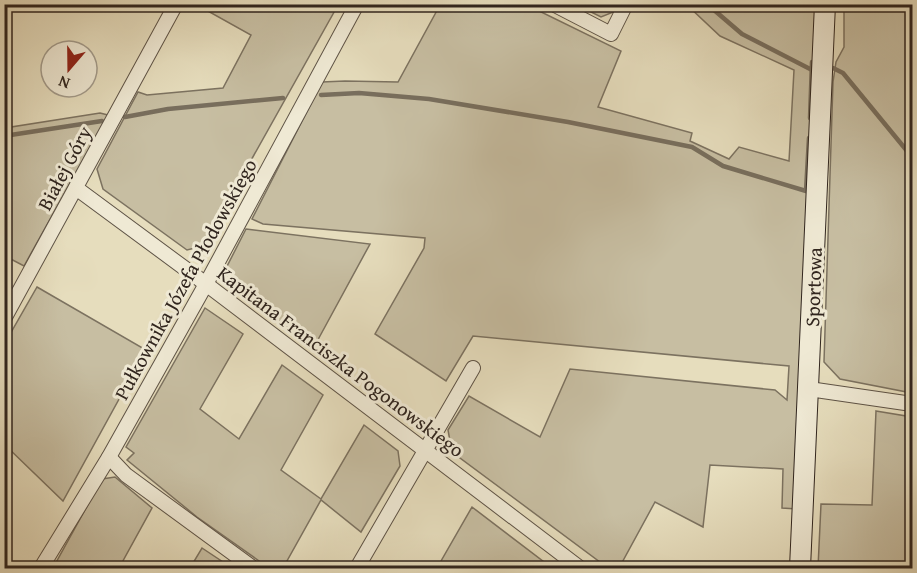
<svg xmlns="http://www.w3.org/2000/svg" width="917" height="573" viewBox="0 0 917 573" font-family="'Gentium Book Plus',serif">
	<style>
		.green { fill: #c7bea2; stroke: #7c7260; stroke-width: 1.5 }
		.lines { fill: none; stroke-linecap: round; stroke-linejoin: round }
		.stream { stroke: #786e5d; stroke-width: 4.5 }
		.street-casing { stroke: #5e5346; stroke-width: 16 }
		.secondary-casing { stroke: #30251e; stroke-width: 22 }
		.street { stroke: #efe9d4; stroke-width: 14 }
		.secondary { stroke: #efe9d4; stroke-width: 20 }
		.labels { text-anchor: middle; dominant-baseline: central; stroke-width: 6; stroke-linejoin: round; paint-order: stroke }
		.street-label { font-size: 20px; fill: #30251e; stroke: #efe9d4 }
	</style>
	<rect width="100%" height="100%" fill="#e6ddbd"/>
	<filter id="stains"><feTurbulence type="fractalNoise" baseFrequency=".00333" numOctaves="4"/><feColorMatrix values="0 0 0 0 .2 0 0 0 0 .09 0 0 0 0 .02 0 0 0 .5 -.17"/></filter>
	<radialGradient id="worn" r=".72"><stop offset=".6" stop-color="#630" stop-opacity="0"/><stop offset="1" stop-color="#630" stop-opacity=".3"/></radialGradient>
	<g class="green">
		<path d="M 197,5 L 338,5 L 203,246 L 187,250 L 103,189 L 97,169 L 138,92 L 147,95 L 223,88 L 251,35 Z"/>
		<path d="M 440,5 L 527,5 L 621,51 L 598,107 L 692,133 L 690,141 L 729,159 L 739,147 L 789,161 L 794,70 L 720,36 L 687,5 L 817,5 L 797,509 L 782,508 L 783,469 L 710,465 L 703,527 L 655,502 L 619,568 L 608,568 L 452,452 L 448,430 L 469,396 L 540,437 L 570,369 L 775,390 L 787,400 L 789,366 L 473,336 L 446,381 L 375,334 L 424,248 L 425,238 L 263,224 L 252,219 L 322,82 L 345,81 L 398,82 Z"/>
		<path d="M 577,5 L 619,5 L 616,11 L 601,17 Z"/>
		<path d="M 844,5 L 912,5 L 912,393 L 840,379 L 824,362 L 833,82 L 836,62 L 844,47 Z"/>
		<path d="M 100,113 L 108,115 L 24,266 L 5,256 L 5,128 Z"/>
		<path d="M 246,229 L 370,244 L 314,347 L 221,278 Z"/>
		<path d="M 37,287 L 146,350 L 63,501 L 5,445 L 5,343 Z"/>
		<path d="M 205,308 L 243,334 L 200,409 L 239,439 L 282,365 L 323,395 L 281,470 L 321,499 L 364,425 L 398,451 L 400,466 L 361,532 L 321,500 L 283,568 L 269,568 L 197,517 L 127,460 L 134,453 L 126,447 Z"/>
		<path d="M 876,411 L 912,417 L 912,568 L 818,568 L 821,504 L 872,505 Z"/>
		<path d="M 115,477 L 152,508 L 119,568 L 53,568 L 102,479 Z"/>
		<path d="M 472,507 L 552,568 L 437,568 Z"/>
		<path d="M 202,548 L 232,568 L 190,568 Z"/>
	</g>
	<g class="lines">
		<g class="stream">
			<path d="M 707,4 L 742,34 L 812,70"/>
			<path d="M 833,68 L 843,73 L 912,157"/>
			<path d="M 321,95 L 359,93 L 429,99 L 568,122 L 692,147 L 723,166 L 806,191 L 809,138"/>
			<path d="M 125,117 L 168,109 L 283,98"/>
			<path d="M 810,118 L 812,62"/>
			<path d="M 4,136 L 102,121"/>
		</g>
		<g class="street-casing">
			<g id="street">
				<path d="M 553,4 L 611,34 L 626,4"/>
				<path d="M 76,188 L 206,284 L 580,568"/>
				<path d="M 4,319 L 176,4"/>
				<path d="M 809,389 L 912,404"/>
				<path d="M 109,457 L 126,475 L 253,568"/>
				<path d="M 41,568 L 109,457 L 206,284 L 357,4"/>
				<path d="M 357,568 L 473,368"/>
			</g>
		</g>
		<g class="secondary-casing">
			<path id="secondary" d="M 800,568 L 825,4"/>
		</g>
		<use href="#street" class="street"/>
		<use href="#secondary" class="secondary"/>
	</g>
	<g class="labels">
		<g class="street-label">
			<text transform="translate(64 168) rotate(-62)">Białej Góry</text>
			<text transform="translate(185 279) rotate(-61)">Pułkownika Józefa Płodowskiego</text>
			<text transform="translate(813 287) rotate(-88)">Sportowa</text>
			<text transform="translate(341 361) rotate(37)">Kapitana Franciszka Pogonowskiego</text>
		</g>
	</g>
	<rect width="917" height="573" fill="none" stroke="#e6ddbd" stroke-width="24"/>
	<rect x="6" y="6" width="905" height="561" fill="none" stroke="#30251e" stroke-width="3"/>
	<rect x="12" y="12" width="893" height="549" fill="none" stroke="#30251e" stroke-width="1.5"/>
	<g transform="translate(69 69) rotate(200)"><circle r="28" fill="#efe9d4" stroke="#a39b8b" stroke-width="1.5"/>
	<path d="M0-4.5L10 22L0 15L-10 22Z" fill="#8f2418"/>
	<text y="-9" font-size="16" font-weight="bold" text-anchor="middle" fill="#30251e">N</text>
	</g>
	<rect width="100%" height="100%" filter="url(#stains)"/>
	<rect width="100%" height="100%" fill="url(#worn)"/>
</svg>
